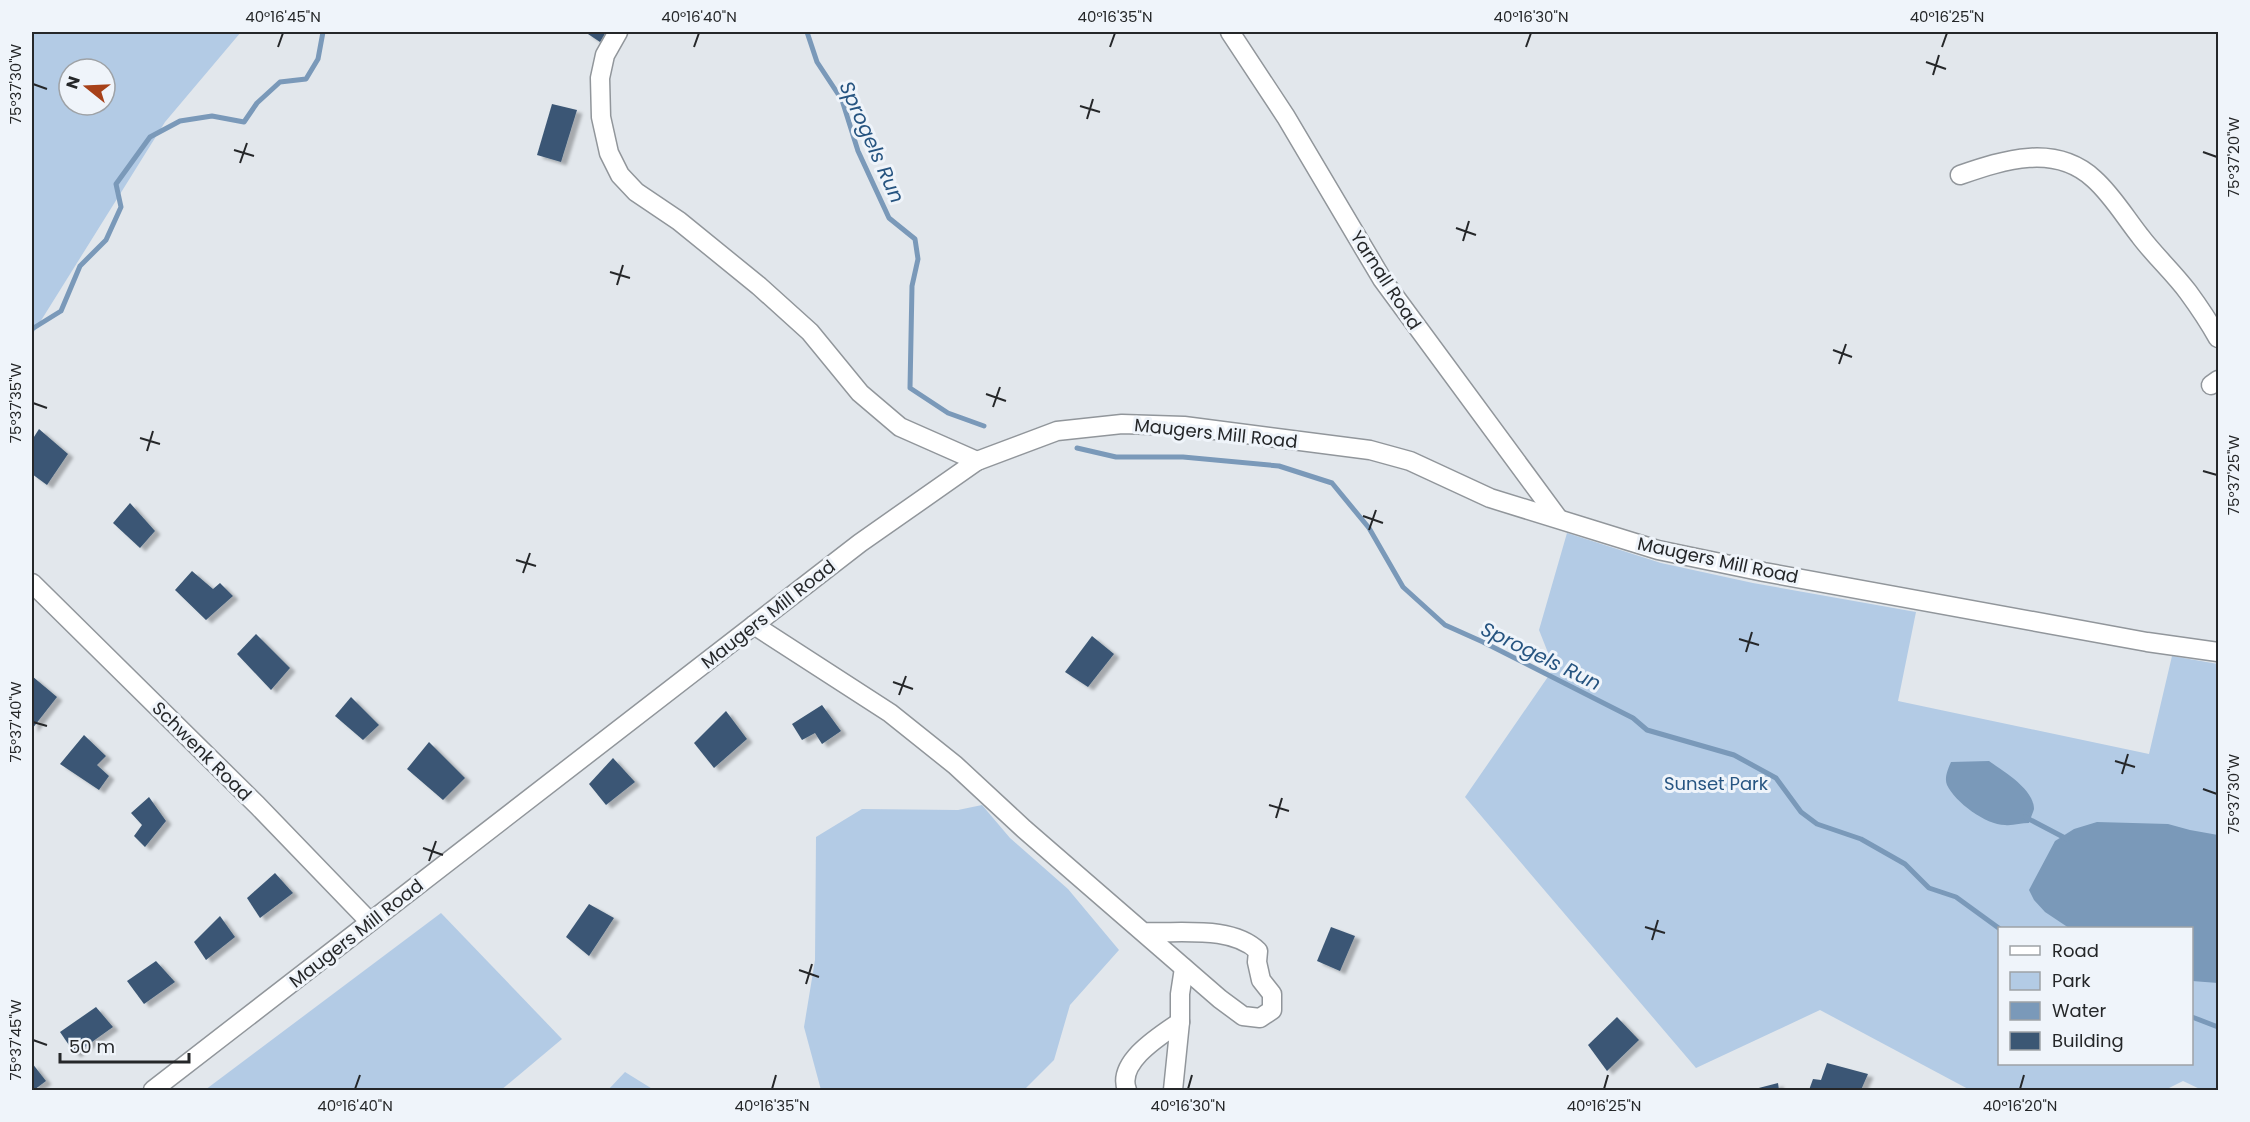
<svg xmlns="http://www.w3.org/2000/svg" width="2250" height="1122" viewBox="0 0 2250 1122" font-family="Poppins,sans-serif">
	<style>
		.green { fill: #b3cbe5; fill-rule: evenodd }
		.water { fill: #7a99b9 }
		.lines { fill: none; stroke-linecap: round; stroke-linejoin: round }
		.stream { stroke: #7a99b9; stroke-width: 5 }
		.building { fill: #3b5774; filter: url(#shadow) }
		.minor-casing { stroke: #91969b; stroke-width: 21 }
		.minor { stroke: #fff; stroke-width: 18 }
		.ticks { fill: none; stroke: #252729; stroke-width: 2 }
		.labels { text-anchor: middle; dominant-baseline: central; stroke-width: 6; stroke-linejoin: round; paint-order: stroke }
		.street-label { font-size: 18px; fill: #252729; stroke: #eff4fa }
		.park-label { font-size: 18px; fill: #275582; stroke: #eff4fa }
		.water-label { font-size: 20px; font-style: italic; fill: #265480; stroke: #eff4fa }
		.neatline { fill: none; stroke: #252729; stroke-width: 2 }
		.ticks-label { font-size: 15px; text-anchor: middle; fill: #252729 }
	</style>
	<defs>
		<filter id="shadow"><feDropShadow dx="5.5" dy="3.5" stdDeviation="1.5" flood-color="#0004"/></filter>
	</defs>
	<rect width="100%" height="100%" fill="#e2e7ec"/>
	<g class="green">
		<path d="M 32,32 L 241,32 L 165,122 L 32,335 ZM 69,69 L 105,69 L 105,105 L 69,105 Z"/>
		<path d="M 1567,533 L 1661,563 L 1753,583 L 1916,612 L 1898,701 L 2149,754 L 2172,656 L 2218,664 L 2218,1090 L 2202,1090 L 2183,1081 L 2165,1090 L 1970,1090 L 1820,1010 L 1696,1068 L 1465,797 L 1554,668 L 1539,630 ZM 2000,928 L 2192,928 L 2192,1064 L 2000,1064 Z"/>
		<path d="M 982,805 L 1010,838 L 1068,889 L 1119,950 L 1070,1005 L 1054,1060 L 1024,1090 L 821,1090 L 804,1027 L 815,960 L 816,837 L 862,809 L 958,810 Z"/>
		<path d="M 441,913 L 562,1039 L 501,1090 L 205,1090 Z"/>
		<path d="M 625,1072 L 654,1090 L 608,1090 Z"/>
	</g>
	<g class="water">
		<path d="M 1989,761 C 2003,771 2034,789 2034,809 C 2033,813 2030,819 2029,823 C 2021,823 2012,826 2005,825 C 1986,825 1955,802 1947,785 C 1944,778 1948,769 1951,762 Z"/>
		<path d="M 2097,822 L 2168,824 L 2190,830 L 2218,835 L 2218,983 L 2192,981 L 2192,928 L 2069,928 L 2045,912 L 2034,900 L 2029,890 L 2055,841 L 2074,829 Z"/>
	</g>
	<g class="lines">
		<g class="stream">
			<path d="M 807,32 L 817,62 L 842,100 L 858,151 L 889,218 L 915,239 L 918,259 L 912,286 L 910,388 L 948,413 L 984,426"/>
			<path d="M 32,329 L 61,311 L 80,266 L 106,240 L 121,207 L 116,184 L 150,137 L 180,121 L 212,116 L 244,122 L 257,103 L 280,82 L 306,79 L 318,59 L 323,32"/>
			<path d="M 1077,448 L 1116,457 L 1183,457 L 1279,466 L 1332,483 L 1369,528 L 1403,587 L 1445,625 L 1483,642 L 1633,718 L 1647,730 L 1734,755 L 1776,778 L 1801,812 L 1817,824 L 1861,839 L 1905,864 L 1929,888 L 1956,897 L 2000,929"/>
			<path d="M 2025,817 L 2067,839"/>
			<path d="M 2192,1017 L 2218,1027"/>
		</g>
	</g>
	<g class="building">
		<path d="M 585,32 L 606,32 L 600,42 Z"/>
		<path d="M 552,104 L 577,110 L 561,162 L 537,155 Z"/>
		<path d="M 39,429 L 68,454 L 47,485 L 32,474 L 32,440 Z"/>
		<path d="M 130,503 L 155,531 L 140,548 L 113,523 Z"/>
		<path d="M 192,571 L 213,589 L 220,583 L 233,596 L 206,620 L 175,590 Z"/>
		<path d="M 256,634 L 290,668 L 271,690 L 237,654 Z"/>
		<path d="M 1092,636 L 1114,654 L 1088,687 L 1065,672 Z"/>
		<path d="M 32,676 L 57,697 L 32,729 Z"/>
		<path d="M 351,697 L 379,725 L 363,740 L 335,716 Z"/>
		<path d="M 822,705 L 841,731 L 822,744 L 815,733 L 802,740 L 792,724 Z"/>
		<path d="M 726,711 L 747,739 L 714,768 L 694,743 Z"/>
		<path d="M 84,735 L 106,756 L 97,765 L 109,776 L 99,790 L 60,764 Z"/>
		<path d="M 429,742 L 465,778 L 443,800 L 407,769 Z"/>
		<path d="M 613,758 L 635,782 L 606,805 L 589,784 Z"/>
		<path d="M 149,797 L 166,821 L 145,847 L 134,836 L 142,825 L 131,813 Z"/>
		<path d="M 275,873 L 293,893 L 260,918 L 247,898 Z"/>
		<path d="M 589,904 L 614,918 L 589,956 L 566,937 Z"/>
		<path d="M 220,916 L 235,937 L 206,960 L 194,942 Z"/>
		<path d="M 1331,927 L 1355,936 L 1340,971 L 1317,961 Z"/>
		<path d="M 156,961 L 175,982 L 144,1004 L 127,981 Z"/>
		<path d="M 96,1007 L 113,1027 L 75,1054 L 60,1032 Z"/>
		<path d="M 1617,1017 L 1639,1040 L 1607,1071 L 1588,1045 Z"/>
		<path d="M 32,1063 L 46,1081 L 34,1090 L 32,1090 Z"/>
		<path d="M 1827,1063 L 1868,1074 L 1861,1090 L 1809,1090 L 1813,1079 L 1821,1080 Z"/>
		<path d="M 1778,1083 L 1779,1090 L 1751,1090 Z"/>
	</g>
	<g class="lines">
		<g class="minor-casing">
			<g id="minor">
				<path d="M 618,32 L 605,55 L 600,78 L 601,117 L 609,153 L 620,175 L 636,192 L 679,221 L 759,286 L 810,332 L 860,393 L 900,427 L 977,461"/>
				<path d="M 1230,32 L 1286,117 L 1382,279 L 1558,518"/>
				<path d="M 1960,175 C 2004,160 2055,143 2094,179 C 2112,195 2125,217 2140,236 C 2155,256 2173,272 2188,292 C 2199,307 2209,322 2218,338"/>
				<path d="M 2211,385 L 2218,380"/>
				<path d="M 32,583 L 257,805 L 370,922"/>
				<path d="M 754,625 L 890,713 L 955,765 L 1024,829 L 1220,999 L 1243,1016 L 1260,1018 L 1272,1010 L 1272,994 L 1261,980 L 1257,962 L 1258,951 C 1231,925 1179,934 1143,932"/>
				<path d="M 153,1090 L 860,543 L 977,461 L 1057,431 L 1122,424 L 1184,426 L 1370,450 L 1410,461 L 1490,498 L 1658,550 L 1764,572 L 2147,642 L 2218,652"/>
				<path d="M 1127,1090 C 1116,1062 1161,1035 1180,1022"/>
				<path d="M 1173,1090 L 1180,1022 L 1180,994 L 1184,968"/>
			</g>
		</g>
		<use href="#minor" class="minor"/>
	</g>
	<path class="ticks" d="M 278,47 L 283,33M 694,47 L 699,33M 1110,47 L 1115,33M 1526,47 L 1531,33M 1942,47 L 1947,33M 1926,62 L 1946,69M 1933,75 L 1939,55M 33,84 L 47,89M 1080,106 L 1100,112M 1087,119 L 1093,99M 234,150 L 254,156M 2203,152 L 2217,157M 240,163 L 247,143M 1456,228 L 1476,235M 1463,241 L 1469,221M 610,272 L 630,278M 617,285 L 623,265M 1833,350 L 1852,357M 1839,364 L 1846,344M 986,394 L 1006,401M 33,403 L 47,408M 993,407 L 1000,387M 140,438 L 160,444M 147,451 L 153,431M 2203,471 L 2217,475M 1363,516 L 1383,523M 1369,530 L 1376,510M 516,560 L 536,566M 523,573 L 530,553M 1739,639 L 1759,645M 1746,652 L 1752,632M 893,682 L 913,689M 899,695 L 906,676M 33,722 L 47,726M 2115,761 L 2135,767M 2122,774 L 2128,754M 2203,789 L 2217,794M 1269,805 L 1289,811M 1276,818 L 1282,798M 423,848 L 443,855M 429,861 L 436,841M 1645,927 L 1665,933M 1652,940 L 1658,920M 799,970 L 819,977M 806,984 L 812,964M 33,1040 L 47,1045M 355,1089 L 360,1075M 772,1089 L 776,1075M 1188,1089 L 1192,1075M 1604,1089 L 1608,1075M 2020,1089 L 2024,1075"/>
	<g class="labels">
		<g class="street-label">
			<text transform="translate(1386 280) rotate(57)">Yarnall Road</text>
			<text transform="translate(1216 433) rotate(6)">Maugers Mill Road</text>
			<text transform="translate(1718 560) rotate(12)">Maugers Mill Road</text>
			<text transform="translate(768 614) rotate(-38)">Maugers Mill Road</text>
			<text transform="translate(202 751) rotate(45)">Schwenk Road</text>
			<text transform="translate(356 933) rotate(-38)">Maugers Mill Road</text>
		</g>
		<g class="park-label">
			<text x="1716" y="783">Sunset Park</text>
		</g>
		<g class="water-label">
			<text transform="translate(872 142) rotate(66)">Sprogels Run</text>
			<text transform="translate(1541 656) rotate(26)">Sprogels Run</text>
		</g>
	</g>
	<rect width="2250" height="1122" fill="none" stroke="#eff4fa" stroke-width="66"/>
	<rect x="1998" y="927" width="195" height="138" fill="#eff4fa" stroke="#9ea2a6" stroke-width="1.5"/>
	<rect x="2010" y="946" width="30" height="9" fill="#ffffff" stroke="#9ea2a6" stroke-width="1.5"/>
	<text x="2052" y="957" font-size="18" fill="#252729">Road</text>
	<rect x="2010" y="972" width="30" height="18" fill="#b3cbe5" stroke="#9ea2a6" stroke-width="1.5"/>
	<text x="2052" y="987" font-size="18" fill="#252729">Park</text>
	<rect x="2010" y="1002" width="30" height="18" fill="#7a99b9" stroke="#9ea2a6" stroke-width="1.5"/>
	<text x="2052" y="1017" font-size="18" fill="#252729">Water</text>
	<rect x="2010" y="1032" width="30" height="18" fill="#3b5774" stroke="#9ea2a6" stroke-width="1.5"/>
	<text x="2052" y="1047" font-size="18" fill="#252729">Building</text>
	<g transform="translate(87 87) rotate(288)"><circle r="28" fill="#eff4fa" stroke="#9ea2a6" stroke-width="1.5"/>
	<path d="M0-4.5L10 22L0 15L-10 22Z" fill="#a74119"/>
	<text y="-9" font-size="16" font-weight="bold" text-anchor="middle" fill="#252729">N</text>
	</g>
	<path d="M60 1053v9h129v-9" fill="none" stroke="#252729" stroke-width="3"/>
	<text x="69" y="1053" font-size="18" fill="#252729" stroke="#eff4fa" stroke-width="4.5" paint-order="stroke">50 m</text>
	<rect x="33" y="33" width="2184" height="1056" class="neatline"/>
	<g class="ticks-label">
		<text x="283" y="22">40°16'45"N</text>
		<text x="699" y="22">40°16'40"N</text>
		<text x="1115" y="22">40°16'35"N</text>
		<text x="1531" y="22">40°16'30"N</text>
		<text x="1947" y="22">40°16'25"N</text>
		<text transform="translate(16 84) rotate(-90)" y="5">75°37'30"W</text>
		<text transform="translate(2234 157) rotate(-90)" y="5">75°37'20"W</text>
		<text transform="translate(16 403) rotate(-90)" y="5">75°37'35"W</text>
		<text transform="translate(2234 475) rotate(-90)" y="5">75°37'25"W</text>
		<text transform="translate(16 722) rotate(-90)" y="5">75°37'40"W</text>
		<text transform="translate(2234 794) rotate(-90)" y="5">75°37'30"W</text>
		<text transform="translate(16 1040) rotate(-90)" y="5">75°37'45"W</text>
		<text x="355" y="1111">40°16'40"N</text>
		<text x="772" y="1111">40°16'35"N</text>
		<text x="1188" y="1111">40°16'30"N</text>
		<text x="1604" y="1111">40°16'25"N</text>
		<text x="2020" y="1111">40°16'20"N</text>
	</g>
</svg>
